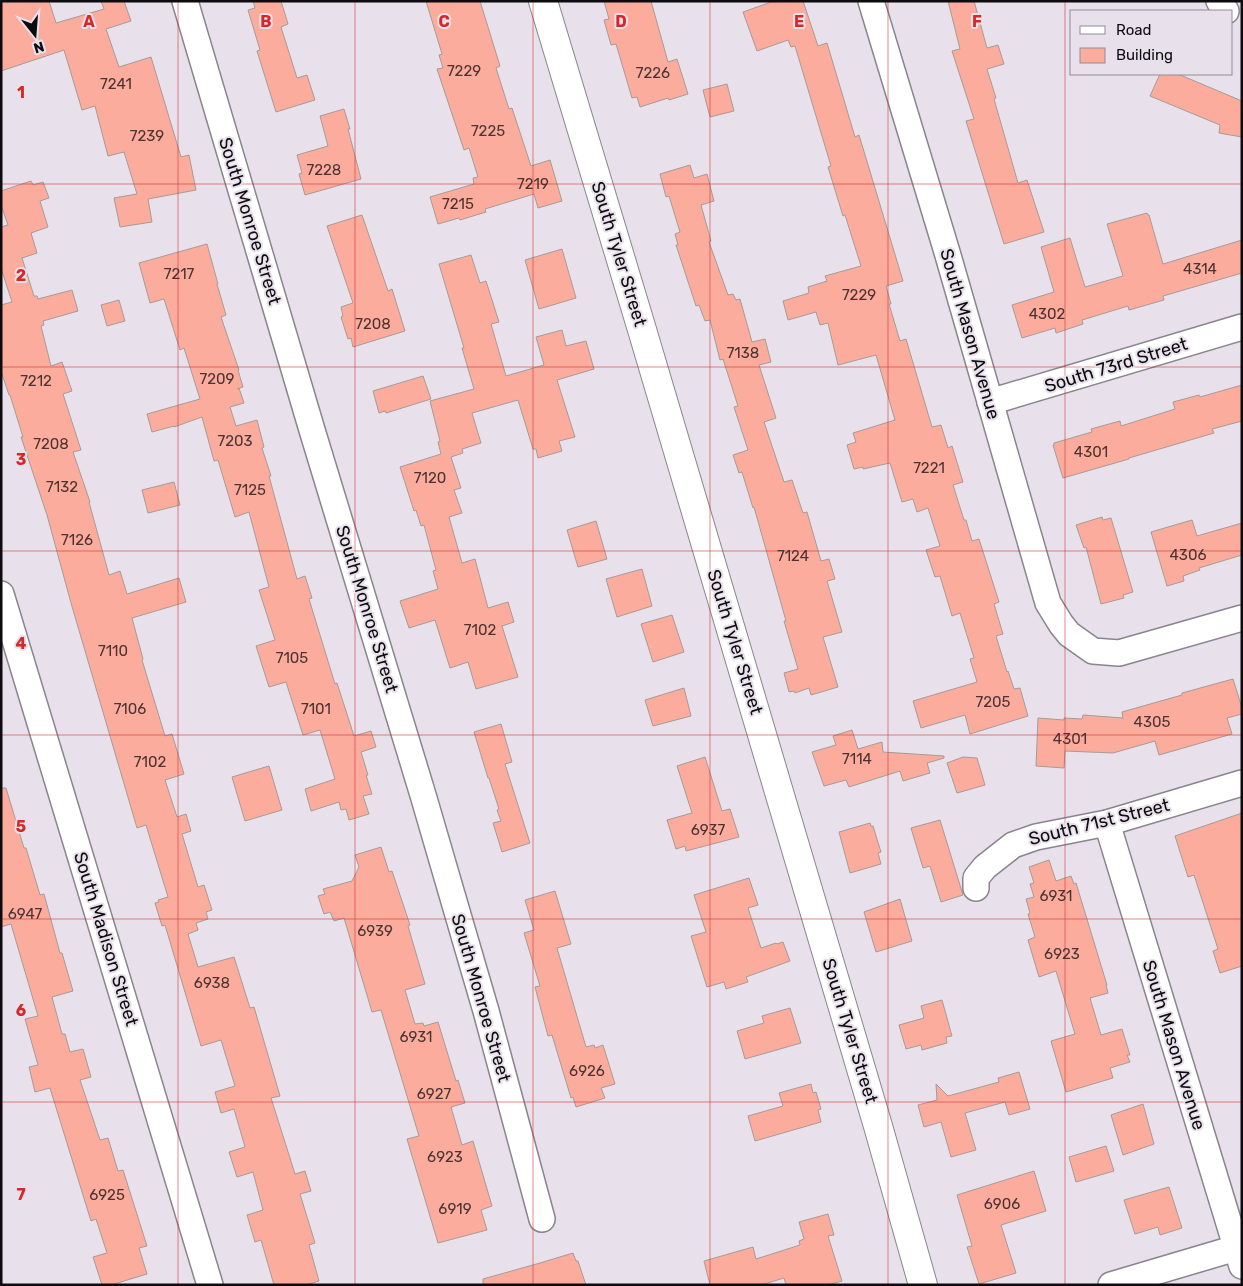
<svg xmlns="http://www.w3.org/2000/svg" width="1243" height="1286" viewBox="0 0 1243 1286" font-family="Rubik,sans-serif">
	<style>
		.building { fill: #fcac9c; stroke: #a79a97 }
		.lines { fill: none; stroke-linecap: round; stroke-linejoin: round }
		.street-casing { stroke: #8b848e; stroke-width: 28 }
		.secondary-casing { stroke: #8b848e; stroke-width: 30 }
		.street { stroke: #fff; stroke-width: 25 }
		.secondary { stroke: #fff; stroke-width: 28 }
		.grid { fill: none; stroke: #d62828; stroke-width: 1; stroke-opacity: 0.55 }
		.labels { text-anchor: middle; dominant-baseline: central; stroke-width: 4; stroke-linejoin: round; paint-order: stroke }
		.number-label { font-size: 15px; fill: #4a3332 }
		.street-label { font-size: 18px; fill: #0e0b0f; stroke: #e8e1ec }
		.grid-label { font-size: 16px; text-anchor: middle; font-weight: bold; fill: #d62828; stroke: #e8e1ec; stroke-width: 4; stroke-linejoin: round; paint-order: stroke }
	</style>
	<rect width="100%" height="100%" fill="#e8e1ec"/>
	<g class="building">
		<path d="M 1,1 L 49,1 L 56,23 L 104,9 L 101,1 L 124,1 L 131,21 L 106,29 L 119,67 L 151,57 L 181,157 L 189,155 L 196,190 L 148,199 L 152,222 L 120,227 L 114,198 L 137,194 L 124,152 L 108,156 L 95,106 L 82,110 L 64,50 L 1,71 Z"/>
		<path d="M 253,1 L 281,1 L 288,24 L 281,27 L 297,78 L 307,75 L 315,100 L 276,112 L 257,51 L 260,50 L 248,10 L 255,8 Z"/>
		<path d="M 426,1 L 480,1 L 500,66 L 496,68 L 509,109 L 512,108 L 531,166 L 550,160 L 562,201 L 538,208 L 534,194 L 485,209 L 486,212 L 460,220 L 459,218 L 438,224 L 430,197 L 474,184 L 473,178 L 478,177 L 469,148 L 464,150 L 437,69 L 443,68 L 439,55 L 442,54 Z"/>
		<path d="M 604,1 L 651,1 L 668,62 L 677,59 L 688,94 L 669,100 L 668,98 L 640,107 L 637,97 L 632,98 L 616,44 L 611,45 L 604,20 L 609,19 Z"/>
		<path d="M 774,1 L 803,1 L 818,46 L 827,43 L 855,137 L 859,135 L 903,281 L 886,286 L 891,304 L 889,304 L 900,341 L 906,339 L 932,427 L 941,425 L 948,448 L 952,446 L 963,482 L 953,485 L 964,520 L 966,520 L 972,541 L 979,539 L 999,602 L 994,604 L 1003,634 L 996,636 L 1007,672 L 1008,671 L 1014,689 L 1020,688 L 1028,716 L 970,734 L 965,715 L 921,728 L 913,701 L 977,682 L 970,659 L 974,658 L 960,613 L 952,616 L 940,576 L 935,577 L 926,550 L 940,546 L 928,508 L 917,512 L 913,499 L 902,502 L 890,463 L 863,469 L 863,467 L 854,469 L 847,445 L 856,442 L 853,433 L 895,420 L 876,355 L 838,365 L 828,323 L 820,325 L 816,312 L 788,320 L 783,301 L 809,293 L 808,287 L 827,281 L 825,276 L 861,266 L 845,215 L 843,216 L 828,167 L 831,166 L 795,46 L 791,47 L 788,40 L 757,51 L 743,12 Z"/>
		<path d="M 948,1 L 974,1 L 987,48 L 998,45 L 1004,64 L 987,69 L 996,98 L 994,99 L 1018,183 L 1027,180 L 1044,232 L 1004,244 L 966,121 L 974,119 L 952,51 L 960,49 Z"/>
		<path d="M 1160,74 L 1178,74 L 1242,101 L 1242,137 L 1219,133 L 1220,125 L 1150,96 Z"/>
		<path d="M 727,84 L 734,111 L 710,117 L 703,90 Z"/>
		<path d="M 344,109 L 350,129 L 348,129 L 361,179 L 305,195 L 299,174 L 302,173 L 297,155 L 328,146 L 320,116 Z"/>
		<path d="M 690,165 L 694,178 L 707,174 L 714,201 L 701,205 L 711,241 L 709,242 L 728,295 L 733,294 L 736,300 L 740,299 L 752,342 L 765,339 L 771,362 L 759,365 L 776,418 L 764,422 L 784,482 L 792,480 L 803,513 L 807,512 L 821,561 L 829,559 L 835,579 L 827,581 L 842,632 L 823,637 L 838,687 L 811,695 L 809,688 L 795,693 L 794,691 L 789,692 L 784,673 L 798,669 L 784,621 L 786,621 L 754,507 L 753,508 L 742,472 L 739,473 L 733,455 L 748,450 L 734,407 L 738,406 L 723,359 L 720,360 L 710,320 L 705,321 L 699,305 L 696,306 L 676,245 L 678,245 L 675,234 L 680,232 L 669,196 L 666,197 L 660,174 Z"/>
		<path d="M 31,181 L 33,185 L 43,182 L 49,198 L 40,201 L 48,227 L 31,233 L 37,253 L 22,258 L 34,296 L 37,296 L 38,299 L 72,290 L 78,311 L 43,321 L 44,325 L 41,326 L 51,366 L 62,362 L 72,391 L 63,394 L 81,450 L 73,452 L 90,502 L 89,502 L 109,575 L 120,571 L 127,594 L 179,578 L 186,602 L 132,618 L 143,659 L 142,660 L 165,736 L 172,734 L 184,774 L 165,780 L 177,817 L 186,814 L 191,831 L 182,834 L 198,887 L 204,885 L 212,910 L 206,912 L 208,919 L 196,923 L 198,930 L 188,934 L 198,967 L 234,957 L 250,1008 L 254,1007 L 280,1096 L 271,1098 L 295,1174 L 305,1171 L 311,1191 L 300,1194 L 315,1243 L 309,1245 L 319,1281 L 306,1285 L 274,1285 L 261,1240 L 255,1242 L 247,1215 L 263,1210 L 253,1172 L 237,1177 L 229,1152 L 245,1147 L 234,1109 L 221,1113 L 215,1092 L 235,1086 L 221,1040 L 201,1046 L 165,925 L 162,926 L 155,903 L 159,902 L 158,900 L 168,897 L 146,825 L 137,828 L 71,603 L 47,515 L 21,437 L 23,437 L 10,395 L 9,395 L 1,371 L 1,305 L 12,302 L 1,268 L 1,227 L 8,225 L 1,205 L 1,191 Z"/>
		<path d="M 1147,213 L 1148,215 L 1149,215 L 1163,264 L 1242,240 L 1242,273 L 1163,296 L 1164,300 L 1129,310 L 1128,306 L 1082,320 L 1083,324 L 1056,333 L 1055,328 L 1022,338 L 1012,305 L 1054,292 L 1041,247 L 1070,238 L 1085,287 L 1123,276 L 1107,224 Z"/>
		<path d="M 362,215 L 388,291 L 392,289 L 405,331 L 353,347 L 351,338 L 348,339 L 341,317 L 343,316 L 341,307 L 353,303 L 327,226 Z"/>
		<path d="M 207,244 L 218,284 L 217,284 L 226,315 L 221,317 L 239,370 L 238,370 L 243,387 L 237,389 L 239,388 L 244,403 L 230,407 L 236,426 L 257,420 L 264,447 L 262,448 L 271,476 L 269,476 L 297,579 L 305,576 L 312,598 L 309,599 L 335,684 L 337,683 L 354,736 L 371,731 L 376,747 L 361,752 L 368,775 L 366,775 L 372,794 L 363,796 L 369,814 L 349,820 L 346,809 L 341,810 L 339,802 L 311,811 L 305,789 L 335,779 L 320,730 L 303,735 L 286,682 L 269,687 L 256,646 L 275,640 L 259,590 L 269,587 L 249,512 L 235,517 L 218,460 L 214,461 L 202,417 L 174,427 L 174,426 L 152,432 L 147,414 L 200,399 L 184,348 L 180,350 L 164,299 L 150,303 L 139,263 Z"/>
		<path d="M 562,249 L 576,298 L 539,309 L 525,260 Z"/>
		<path d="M 471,255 L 480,283 L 486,281 L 499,322 L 491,324 L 506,376 L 544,365 L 536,337 L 562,330 L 566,346 L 586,341 L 594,369 L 557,380 L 575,437 L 559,441 L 562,451 L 538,458 L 536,449 L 533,449 L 518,400 L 472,413 L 481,443 L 462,449 L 463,453 L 451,457 L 461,488 L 454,490 L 462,513 L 449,517 L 462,563 L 475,559 L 488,608 L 508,602 L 514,622 L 502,626 L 518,677 L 476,689 L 468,662 L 450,668 L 435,620 L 409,628 L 400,601 L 438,589 L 433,571 L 436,570 L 424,525 L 421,526 L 416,510 L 414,511 L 400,467 L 441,454 L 438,442 L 440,441 L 430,401 L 474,389 L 462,348 L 464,348 L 439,264 Z"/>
		<path d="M 119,300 L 125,321 L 107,326 L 101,305 Z"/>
		<path d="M 423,376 L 431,399 L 386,413 L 385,411 L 379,413 L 373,391 Z"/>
		<path d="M 1242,385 L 1242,421 L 1212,429 L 1214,433 L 1129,458 L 1129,459 L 1063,478 L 1053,445 L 1054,445 L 1054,443 L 1092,432 L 1091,429 L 1120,421 L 1121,426 L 1175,409 L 1173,402 L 1199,395 L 1200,397 Z"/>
		<path d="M 174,482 L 180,505 L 148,513 L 142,490 Z"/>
		<path d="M 1102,517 L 1103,520 L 1111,518 L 1133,592 L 1123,595 L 1124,598 L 1101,604 L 1086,547 L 1084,548 L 1076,525 Z"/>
		<path d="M 1192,520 L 1197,536 L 1242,523 L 1242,555 L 1199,568 L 1200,570 L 1183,576 L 1184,581 L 1167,586 L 1151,532 Z"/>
		<path d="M 596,521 L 607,559 L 578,567 L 567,530 Z"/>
		<path d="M 642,569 L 652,606 L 617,617 L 606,579 Z"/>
		<path d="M 672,615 L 684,652 L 653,662 L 641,624 Z"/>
		<path d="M 1233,679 L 1242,708 L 1242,714 L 1227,718 L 1232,734 L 1159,755 L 1155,741 L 1113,753 L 1065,751 L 1064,768 L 1036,766 L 1038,718 L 1064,720 L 1064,718 L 1082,719 L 1083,715 L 1123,718 L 1122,712 L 1182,695 L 1182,693 Z"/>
		<path d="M 684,688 L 691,716 L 653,726 L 645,700 Z"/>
		<path d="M 501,724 L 512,762 L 505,764 L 530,843 L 502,852 L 493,823 L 501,821 L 497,810 L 499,809 L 489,778 L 488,778 L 474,732 Z"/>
		<path d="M 852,730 L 858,749 L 882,742 L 883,752 L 944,756 L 944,758 L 927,763 L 930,773 L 903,781 L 900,771 L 849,787 L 846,780 L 824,786 L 812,752 L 836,745 L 833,736 Z"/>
		<path d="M 705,757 L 722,811 L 730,809 L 739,837 L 686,851 L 685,846 L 676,849 L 667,820 L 692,813 L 677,766 Z"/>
		<path d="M 963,757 L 977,758 L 985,785 L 957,793 L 947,763 Z"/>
		<path d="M 269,766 L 282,810 L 245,821 L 232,777 Z"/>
		<path d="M 1,788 L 6,788 L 24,848 L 26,848 L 40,895 L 44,894 L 60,953 L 62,953 L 73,991 L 52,997 L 62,1034 L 65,1034 L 70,1052 L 83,1049 L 91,1077 L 80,1080 L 100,1140 L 108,1138 L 118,1171 L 123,1170 L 147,1246 L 139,1248 L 147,1274 L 111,1285 L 102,1285 L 93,1257 L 107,1253 L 96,1219 L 91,1221 L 50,1088 L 35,1092 L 29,1067 L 38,1065 L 25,1019 L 38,1016 L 11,924 L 1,927 Z"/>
		<path d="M 1242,813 L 1242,966 L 1220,973 L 1213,951 L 1218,949 L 1194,875 L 1188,877 L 1175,836 Z"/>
		<path d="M 940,820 L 963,895 L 941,902 L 930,866 L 923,868 L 911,828 Z"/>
		<path d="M 870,823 L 871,826 L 873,826 L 881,852 L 878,853 L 881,864 L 850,873 L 839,832 Z"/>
		<path d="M 381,847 L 389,872 L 392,871 L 410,925 L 408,926 L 425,984 L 405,990 L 415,1024 L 423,1023 L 424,1026 L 438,1022 L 456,1081 L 458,1080 L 465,1103 L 451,1107 L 462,1145 L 473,1141 L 492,1206 L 481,1210 L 487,1230 L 438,1243 L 407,1139 L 419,1136 L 381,1010 L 372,1012 L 344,918 L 334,921 L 330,912 L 324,914 L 318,896 L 325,894 L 323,889 L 352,881 L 359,867 L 355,855 Z"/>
		<path d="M 1049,860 L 1056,881 L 1071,876 L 1074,884 L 1076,883 L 1107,985 L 1106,985 L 1108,993 L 1090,998 L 1101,1035 L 1122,1029 L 1130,1055 L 1127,1055 L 1130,1062 L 1110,1068 L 1113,1078 L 1066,1092 L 1051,1041 L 1075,1034 L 1056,971 L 1039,977 L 1028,940 L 1035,937 L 1028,914 L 1030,913 L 1026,899 L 1034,897 L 1030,884 L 1034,883 L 1029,867 Z"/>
		<path d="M 749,878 L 758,905 L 748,908 L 761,948 L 776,943 L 777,944 L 783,942 L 790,961 L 746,977 L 748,982 L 726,989 L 724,982 L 707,987 L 691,936 L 706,932 L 694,895 Z"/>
		<path d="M 555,891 L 571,944 L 557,948 L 586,1047 L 594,1045 L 595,1048 L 603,1045 L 615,1084 L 601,1088 L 605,1098 L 576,1107 L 573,1097 L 571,1098 L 552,1035 L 548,1036 L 535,987 L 540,986 L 524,933 L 534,930 L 525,900 Z"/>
		<path d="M 900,899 L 912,941 L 876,952 L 864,912 Z"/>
		<path d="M 942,1000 L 952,1036 L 946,1037 L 947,1043 L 922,1050 L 921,1045 L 906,1049 L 899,1025 L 924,1018 L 921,1006 Z"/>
		<path d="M 790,1008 L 801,1043 L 745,1059 L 737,1031 L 764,1023 L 762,1016 Z"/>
		<path d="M 1019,1072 L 1030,1109 L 1009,1115 L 1005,1102 L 965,1113 L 976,1150 L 951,1157 L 941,1122 L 924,1127 L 918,1105 L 937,1100 L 936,1084 L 948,1096 L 999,1082 L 998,1078 Z"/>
		<path d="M 811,1084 L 813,1093 L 816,1092 L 821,1109 L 818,1110 L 821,1122 L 755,1141 L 748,1116 L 783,1106 L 779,1093 Z"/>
		<path d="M 1143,1104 L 1154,1144 L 1123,1155 L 1111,1115 Z"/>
		<path d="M 1106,1146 L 1114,1171 L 1076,1182 L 1069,1157 Z"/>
		<path d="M 1034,1171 L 1046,1211 L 1001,1225 L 1016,1273 L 979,1284 L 967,1247 L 972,1246 L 957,1195 Z"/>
		<path d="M 1169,1187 L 1182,1228 L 1160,1235 L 1158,1227 L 1135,1234 L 1124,1200 Z"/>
		<path d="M 828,1214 L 834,1235 L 828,1236 L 842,1281 L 828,1285 L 786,1285 L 784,1278 L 761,1285 L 710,1285 L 704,1261 L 753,1247 L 756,1259 L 800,1245 L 799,1241 L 804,1239 L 799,1222 Z"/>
		<path d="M 573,1253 L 576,1261 L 578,1261 L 586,1285 L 483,1285 L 483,1279 L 540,1263 Z"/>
	</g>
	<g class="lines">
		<g class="street-casing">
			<g id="street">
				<path d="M 185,1 L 312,430 L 423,795 L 486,1011 L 542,1219"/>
				<path d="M 871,1 L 947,252 L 1048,603 L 1061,624 L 1069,634 L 1093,651 L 1119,653 L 1242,618"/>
				<path d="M 1219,1 L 1226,11"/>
				<path d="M 990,402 L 1242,327"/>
				<path d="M 1,594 L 210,1285"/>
				<path d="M 1107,823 L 1242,1266"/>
				<path d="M 976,888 L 976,878 L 985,867 L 1013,845 L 1036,837 L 1107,823 L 1242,783"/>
				<path d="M 1111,1285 L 1236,1248"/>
			</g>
		</g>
		<g class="secondary-casing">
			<path id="secondary" d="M 543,1 L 643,333 L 878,1126 L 923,1285"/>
		</g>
		<use href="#street" class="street"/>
		<use href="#secondary" class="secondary"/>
	</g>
	<path class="grid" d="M 178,1 L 178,1285M 355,1 L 355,1285M 533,1 L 533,1285M 710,1 L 710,1285M 888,1 L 888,1285M 1065,1 L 1065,1285M 1,184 L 1242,184M 1,367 L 1242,367M 1,551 L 1242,551M 1,735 L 1242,735M 1,919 L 1242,919M 1,1102 L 1242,1102"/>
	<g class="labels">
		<g class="number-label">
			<text x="464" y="71">7229</text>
			<text x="653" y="73">7226</text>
			<text x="116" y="84">7241</text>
			<text x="488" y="131">7225</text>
			<text x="147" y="136">7239</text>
			<text x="324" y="170">7228</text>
			<text x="533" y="184">7219</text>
			<text x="458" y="204">7215</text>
			<text x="1200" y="269">4314</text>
			<text x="179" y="274">7217</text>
			<text x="859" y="295">7229</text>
			<text x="1047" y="314">4302</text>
			<text x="373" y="324">7208</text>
			<text x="743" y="353">7138</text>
			<text x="217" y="379">7209</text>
			<text x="36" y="381">7212</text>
			<text x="235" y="441">7203</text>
			<text x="51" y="444">7208</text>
			<text x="1091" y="452">4301</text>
			<text x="929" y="468">7221</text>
			<text x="430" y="478">7120</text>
			<text x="62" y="487">7132</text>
			<text x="250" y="490">7125</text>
			<text x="77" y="540">7126</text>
			<text x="1188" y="555">4306</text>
			<text x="793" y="556">7124</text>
			<text x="480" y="630">7102</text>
			<text x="113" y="651">7110</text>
			<text x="292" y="658">7105</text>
			<text x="993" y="702">7205</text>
			<text x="130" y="709">7106</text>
			<text x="316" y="709">7101</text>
			<text x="1152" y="722">4305</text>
			<text x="1070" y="739">4301</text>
			<text x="857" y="759">7114</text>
			<text x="150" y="762">7102</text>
			<text x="708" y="830">6937</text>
			<text x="1056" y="896">6931</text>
			<text x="25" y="914">6947</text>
			<text x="375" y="931">6939</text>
			<text x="1062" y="954">6923</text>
			<text x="212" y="983">6938</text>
			<text x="416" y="1037">6931</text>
			<text x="587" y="1071">6926</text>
			<text x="434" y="1094">6927</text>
			<text x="445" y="1157">6923</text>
			<text x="107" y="1195">6925</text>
			<text x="1002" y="1204">6906</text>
			<text x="455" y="1209">6919</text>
		</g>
		<g class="street-label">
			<text transform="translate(250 221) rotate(73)">South Monroe Street</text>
			<text transform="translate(619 254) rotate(73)">South Tyler Street</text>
			<text transform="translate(970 334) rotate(74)">South Mason Avenue</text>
			<text transform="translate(1116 365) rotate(-17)">South 73rd Street</text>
			<text transform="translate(367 609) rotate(73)">South Monroe Street</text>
			<text transform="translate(735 642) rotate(73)">South Tyler Street</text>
			<text transform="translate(1099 822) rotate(-14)">South 71st Street</text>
			<text transform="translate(106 939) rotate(73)">South Madison Street</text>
			<text transform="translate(481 998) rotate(74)">South Monroe Street</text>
			<text transform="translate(850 1031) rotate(73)">South Tyler Street</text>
			<text transform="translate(1174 1045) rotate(73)">South Mason Avenue</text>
		</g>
	</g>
	<g class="grid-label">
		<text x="89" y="27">A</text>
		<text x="266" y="27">B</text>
		<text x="444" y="27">C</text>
		<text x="621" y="27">D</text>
		<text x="799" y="27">E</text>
		<text x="977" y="27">F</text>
		<text x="21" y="98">1</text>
		<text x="21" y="281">2</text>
		<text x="21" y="465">3</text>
		<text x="21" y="649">4</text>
		<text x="21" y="832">5</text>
		<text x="21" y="1016">6</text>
		<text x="21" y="1200">7</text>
	</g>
	<rect width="1243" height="1286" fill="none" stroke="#0e0b0f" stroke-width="5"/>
	<rect x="1070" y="10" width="162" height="65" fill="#e8e1ec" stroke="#918b94"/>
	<rect x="1080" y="26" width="25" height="8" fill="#ffffff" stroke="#918b94"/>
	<text x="1116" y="35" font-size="15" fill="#0e0b0f">Road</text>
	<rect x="1080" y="48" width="25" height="15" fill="#fcac9c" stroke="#918b94"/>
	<text x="1116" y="60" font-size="15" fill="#0e0b0f">Building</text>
	<g transform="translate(35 35) rotate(163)" stroke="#e8e1ec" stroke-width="4" paint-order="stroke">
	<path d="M0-4L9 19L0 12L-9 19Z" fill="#0e0b0f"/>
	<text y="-8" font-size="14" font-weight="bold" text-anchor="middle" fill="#0e0b0f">N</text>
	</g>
</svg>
